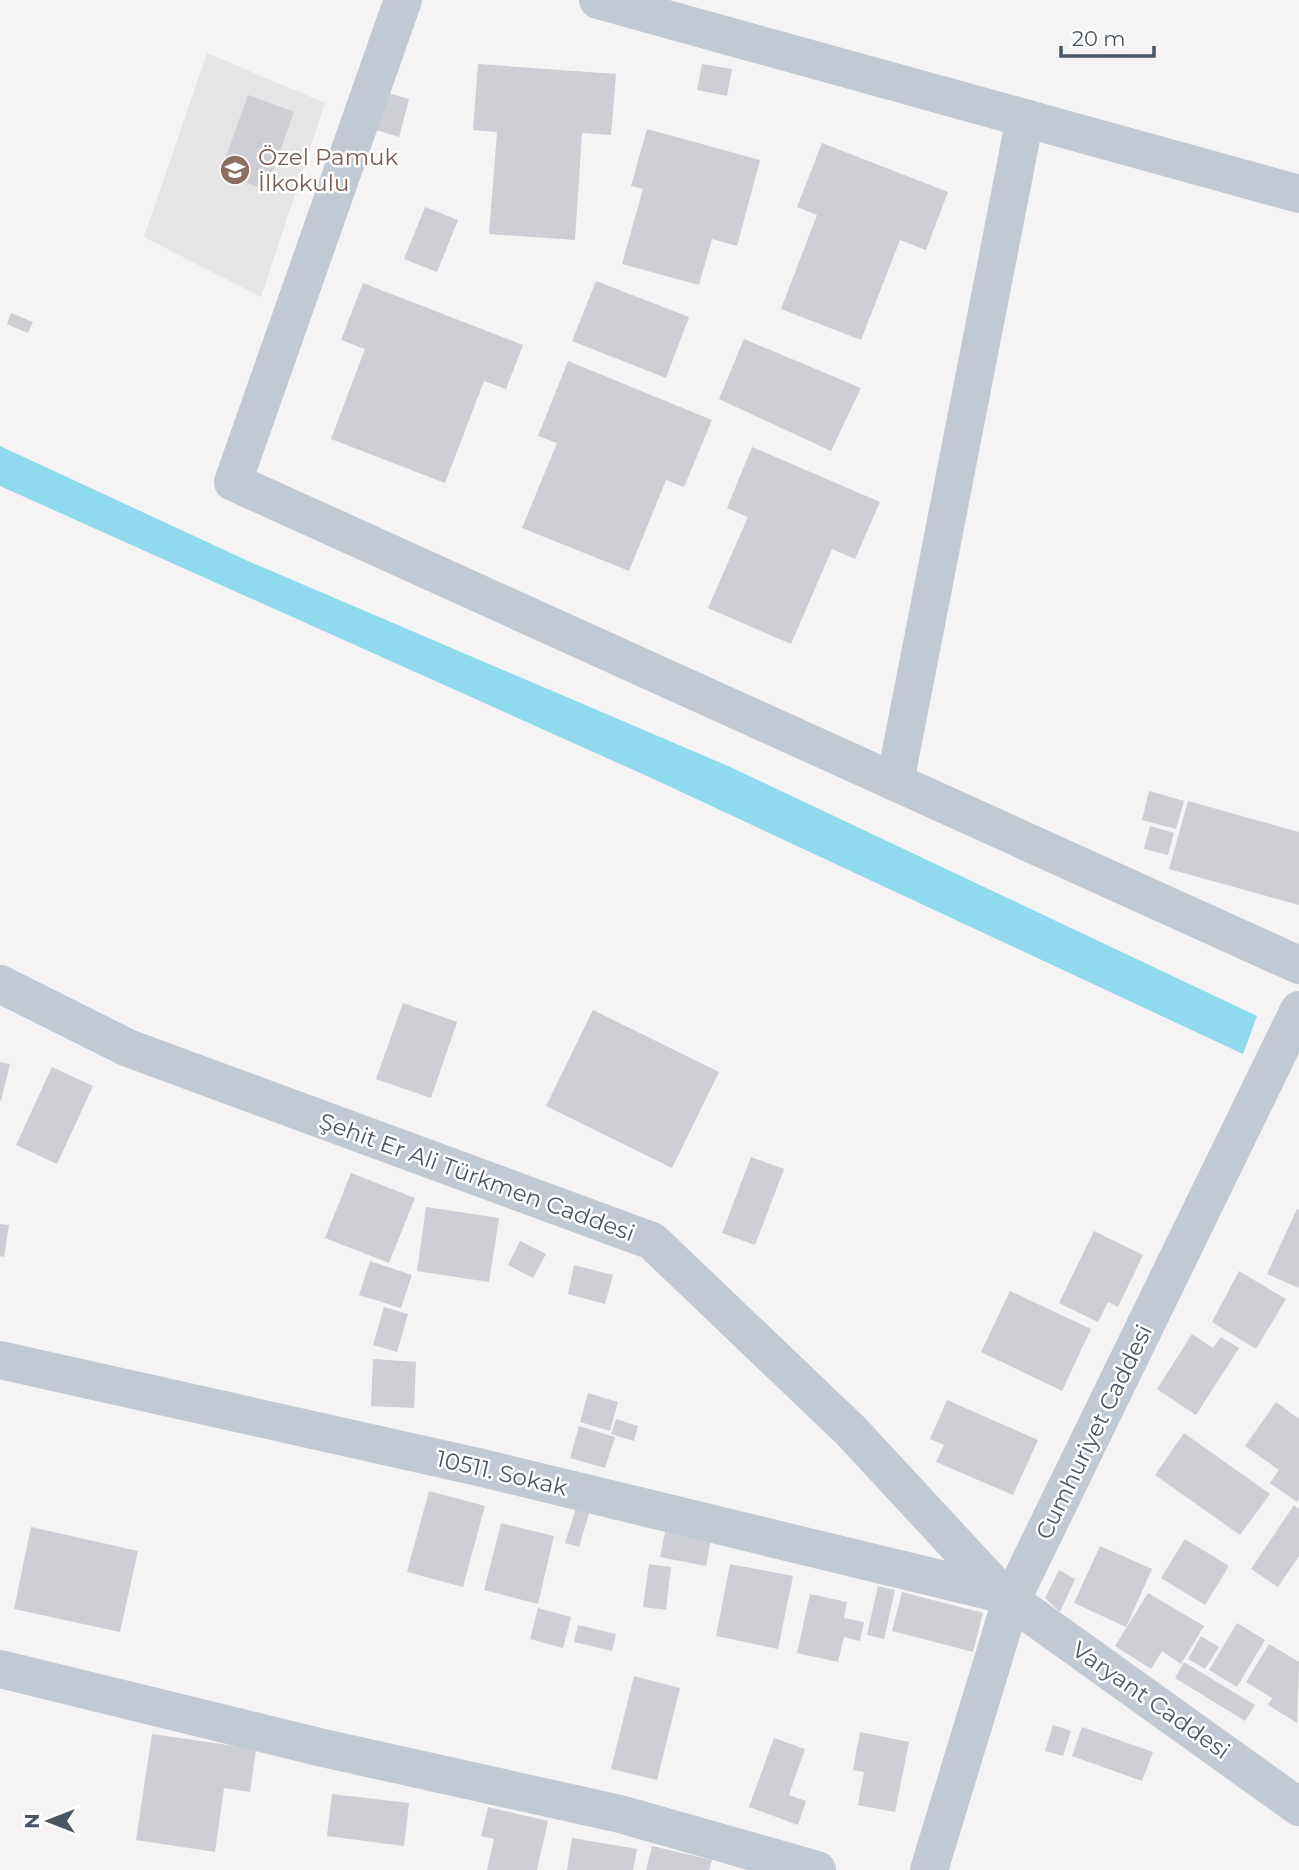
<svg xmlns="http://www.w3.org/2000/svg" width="1299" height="1870" viewBox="0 0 1299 1870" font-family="Montserrat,sans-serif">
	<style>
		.education { fill: #e6e4e5 }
		.water { fill: #90daee }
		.building { fill: #cdcfd5 }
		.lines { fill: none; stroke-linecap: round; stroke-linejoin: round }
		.minor { stroke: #c1cad2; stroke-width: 38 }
		.labels { text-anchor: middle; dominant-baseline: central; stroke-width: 5; stroke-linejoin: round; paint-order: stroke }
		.education-label { font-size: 23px; fill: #785e54; stroke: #fff; text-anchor: start }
		.street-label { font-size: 23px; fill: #4a5661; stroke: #fff }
	</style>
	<rect width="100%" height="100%" fill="#f5f3f3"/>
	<path class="education" d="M 207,53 L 325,103 L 261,297 L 144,237 Z"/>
	<path class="water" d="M 0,446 L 248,561 L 728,766 L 1257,1016 L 1243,1054 L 647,776 L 0,486 Z"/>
	<g class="building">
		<path d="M 478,64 L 616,74 L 611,135 L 582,133 L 575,240 L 489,234 L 497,132 L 473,130 Z"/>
		<path d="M 702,64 L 732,69 L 727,96 L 697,90 Z"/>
		<path d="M 384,92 L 409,99 L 399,137 L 373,129 Z"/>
		<path d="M 248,95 L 294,112 L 266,190 L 220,173 Z"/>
		<path d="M 647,129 L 760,160 L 737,246 L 712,239 L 699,285 L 622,264 L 643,189 L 631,186 Z"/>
		<path d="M 822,143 L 948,192 L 926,250 L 900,240 L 861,340 L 781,309 L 817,215 L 797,207 Z"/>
		<path d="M 425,207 L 458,220 L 437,272 L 404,259 Z"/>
		<path d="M 596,281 L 689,317 L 666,378 L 572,341 Z"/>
		<path d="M 363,283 L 523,345 L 506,389 L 484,381 L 445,483 L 331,439 L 365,349 L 341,340 Z"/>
		<path d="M 11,313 L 33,322 L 28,333 L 7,324 Z"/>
		<path d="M 744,339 L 861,388 L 831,451 L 719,399 Z"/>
		<path d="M 568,361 L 712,420 L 684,487 L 666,480 L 629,571 L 522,528 L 557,443 L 538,436 Z"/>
		<path d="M 752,447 L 880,502 L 855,559 L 832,549 L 791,644 L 708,608 L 748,517 L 727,508 Z"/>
		<path d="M 1149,791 L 1184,801 L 1176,829 L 1142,820 Z"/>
		<path d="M 1188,801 L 1299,832 L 1299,905 L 1169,869 Z"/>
		<path d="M 1150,826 L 1174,833 L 1168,855 L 1144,849 Z"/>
		<path d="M 403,1003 L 457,1022 L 431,1098 L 376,1079 Z"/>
		<path d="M 593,1010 L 719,1072 L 672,1168 L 546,1106 Z"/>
		<path d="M 0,1062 L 10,1064 L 1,1101 L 0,1101 Z"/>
		<path d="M 52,1067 L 93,1086 L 57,1164 L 16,1145 Z"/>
		<path d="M 751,1157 L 784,1169 L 755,1245 L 722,1233 Z"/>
		<path d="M 351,1173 L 415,1198 L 389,1263 L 325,1238 Z"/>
		<path d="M 426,1207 L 499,1218 L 489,1282 L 417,1271 Z"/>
		<path d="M 1297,1209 L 1299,1210 L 1299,1288 L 1267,1274 Z"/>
		<path d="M 0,1224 L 9,1225 L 4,1257 L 0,1256 Z"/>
		<path d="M 1094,1231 L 1143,1255 L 1118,1307 L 1108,1302 L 1098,1322 L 1059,1303 Z"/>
		<path d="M 520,1241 L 546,1254 L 533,1278 L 508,1265 Z"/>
		<path d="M 370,1261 L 412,1275 L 401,1308 L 359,1295 Z"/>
		<path d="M 574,1265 L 613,1275 L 605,1304 L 568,1294 Z"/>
		<path d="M 1239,1271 L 1286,1299 L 1256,1349 L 1212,1322 Z"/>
		<path d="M 1010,1291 L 1091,1329 L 1062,1391 L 981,1352 Z"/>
		<path d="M 384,1307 L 408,1314 L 397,1352 L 373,1345 Z"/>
		<path d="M 1192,1334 L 1213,1348 L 1221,1337 L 1239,1348 L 1196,1415 L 1157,1389 Z"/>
		<path d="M 373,1359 L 416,1362 L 414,1408 L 371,1406 Z"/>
		<path d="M 588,1393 L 618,1402 L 610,1431 L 580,1422 Z"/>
		<path d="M 947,1400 L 1038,1440 L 1013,1495 L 936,1462 L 944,1445 L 930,1439 Z"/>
		<path d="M 1276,1402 L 1299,1419 L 1299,1499 L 1297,1502 L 1270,1483 L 1279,1470 L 1245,1446 Z"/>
		<path d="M 616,1419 L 638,1426 L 634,1441 L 611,1434 Z"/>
		<path d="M 579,1426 L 615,1437 L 605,1468 L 570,1458 Z"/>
		<path d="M 1184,1433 L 1270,1494 L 1240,1535 L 1155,1475 Z"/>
		<path d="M 429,1491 L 485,1506 L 463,1587 L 407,1572 Z"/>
		<path d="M 577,1505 L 590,1510 L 579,1547 L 565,1543 Z"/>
		<path d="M 1294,1505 L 1299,1509 L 1299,1556 L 1278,1587 L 1251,1569 Z"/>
		<path d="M 501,1523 L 554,1536 L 538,1604 L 484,1590 Z"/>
		<path d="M 31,1527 L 138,1551 L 120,1632 L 14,1609 Z"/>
		<path d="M 665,1532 L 711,1540 L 706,1566 L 660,1557 Z"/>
		<path d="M 1185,1539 L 1229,1566 L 1205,1605 L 1161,1578 Z"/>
		<path d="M 1100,1546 L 1152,1569 L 1126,1627 L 1074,1603 Z"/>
		<path d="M 649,1564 L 671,1567 L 666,1610 L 643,1607 Z"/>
		<path d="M 730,1564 L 793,1576 L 778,1649 L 716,1636 Z"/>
		<path d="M 1059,1570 L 1075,1579 L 1060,1612 L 1045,1598 Z"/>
		<path d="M 878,1586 L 895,1590 L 884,1639 L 867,1635 Z"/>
		<path d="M 902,1592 L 983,1613 L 973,1652 L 892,1631 Z"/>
		<path d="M 1148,1593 L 1204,1626 L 1181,1664 L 1162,1651 L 1151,1669 L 1115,1646 Z"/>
		<path d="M 810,1594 L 847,1602 L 844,1618 L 864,1622 L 860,1641 L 844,1637 L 838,1662 L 797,1653 Z"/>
		<path d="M 538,1608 L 571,1617 L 563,1648 L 530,1639 Z"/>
		<path d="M 1237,1623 L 1265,1640 L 1237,1687 L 1209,1670 Z"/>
		<path d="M 578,1625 L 616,1634 L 612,1651 L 574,1642 Z"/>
		<path d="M 1201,1636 L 1219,1647 L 1205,1669 L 1188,1659 Z"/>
		<path d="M 1269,1644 L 1299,1662 L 1297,1723 L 1268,1705 L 1272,1698 L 1246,1682 Z"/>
		<path d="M 1184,1662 L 1255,1705 L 1245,1721 L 1175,1678 Z"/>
		<path d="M 634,1676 L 680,1688 L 657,1780 L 611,1769 Z"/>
		<path d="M 1053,1725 L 1071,1731 L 1063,1756 L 1045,1751 Z"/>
		<path d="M 1082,1727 L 1153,1752 L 1142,1781 L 1072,1756 Z"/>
		<path d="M 860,1732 L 909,1742 L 895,1812 L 858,1805 L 864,1772 L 853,1770 Z"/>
		<path d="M 152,1734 L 256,1749 L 250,1792 L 224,1788 L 215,1852 L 136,1840 Z"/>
		<path d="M 774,1738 L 805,1749 L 789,1795 L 806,1801 L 798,1825 L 749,1807 Z"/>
		<path d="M 332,1794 L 409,1803 L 404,1846 L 327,1836 Z"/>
		<path d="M 488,1807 L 548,1821 L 537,1870 L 487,1870 L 494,1839 L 481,1836 Z"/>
		<path d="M 572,1838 L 637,1849 L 633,1870 L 567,1870 Z"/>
		<path d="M 652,1846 L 712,1860 L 709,1870 L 646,1870 Z"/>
	</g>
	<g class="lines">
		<g class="minor">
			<path d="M 403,0 L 233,482 L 1299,965"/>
			<path d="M 598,0 L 1299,194"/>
			<path d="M 895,782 L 1025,118"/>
			<path d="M 0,984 L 128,1048 L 652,1241 L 851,1431 L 1002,1594 L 1299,1807"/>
			<path d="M 0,1360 L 478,1467 L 1002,1594"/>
			<path d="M 0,1669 L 323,1748 L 620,1814 L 817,1870"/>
			<path d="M 929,1870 L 1011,1601 L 1299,1010"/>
		</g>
	</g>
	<defs>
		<g id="school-disc" transform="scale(1.575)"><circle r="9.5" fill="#8d6e63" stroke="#fff"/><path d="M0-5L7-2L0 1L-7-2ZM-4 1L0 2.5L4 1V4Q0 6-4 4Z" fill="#fff"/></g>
	</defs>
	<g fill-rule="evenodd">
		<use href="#school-disc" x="235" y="170"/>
	</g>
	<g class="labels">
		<g class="education-label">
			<text x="258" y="157">Özel Pamuk<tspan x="258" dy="26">İlkokulu</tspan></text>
		</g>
		<g class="street-label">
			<text transform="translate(477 1177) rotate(20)">Şehit Er Ali Türkmen Caddesi</text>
			<text transform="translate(1094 1432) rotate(-64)">Cumhuriyet Caddesi</text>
			<text transform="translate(502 1473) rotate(13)">10511. Sokak</text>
			<text transform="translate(1151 1700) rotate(35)">Varyant Caddesi</text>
		</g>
	</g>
	<g transform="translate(49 1821) rotate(270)" stroke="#ffffff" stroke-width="5" paint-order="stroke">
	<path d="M0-5L12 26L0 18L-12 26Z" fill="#4a5661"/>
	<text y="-10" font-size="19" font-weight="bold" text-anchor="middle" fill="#4a5661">N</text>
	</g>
	<path d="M1061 46v10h93v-10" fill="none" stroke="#4a5661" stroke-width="3.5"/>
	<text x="1072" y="46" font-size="21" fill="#4a5661" stroke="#ffffff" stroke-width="5" paint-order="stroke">20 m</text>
</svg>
